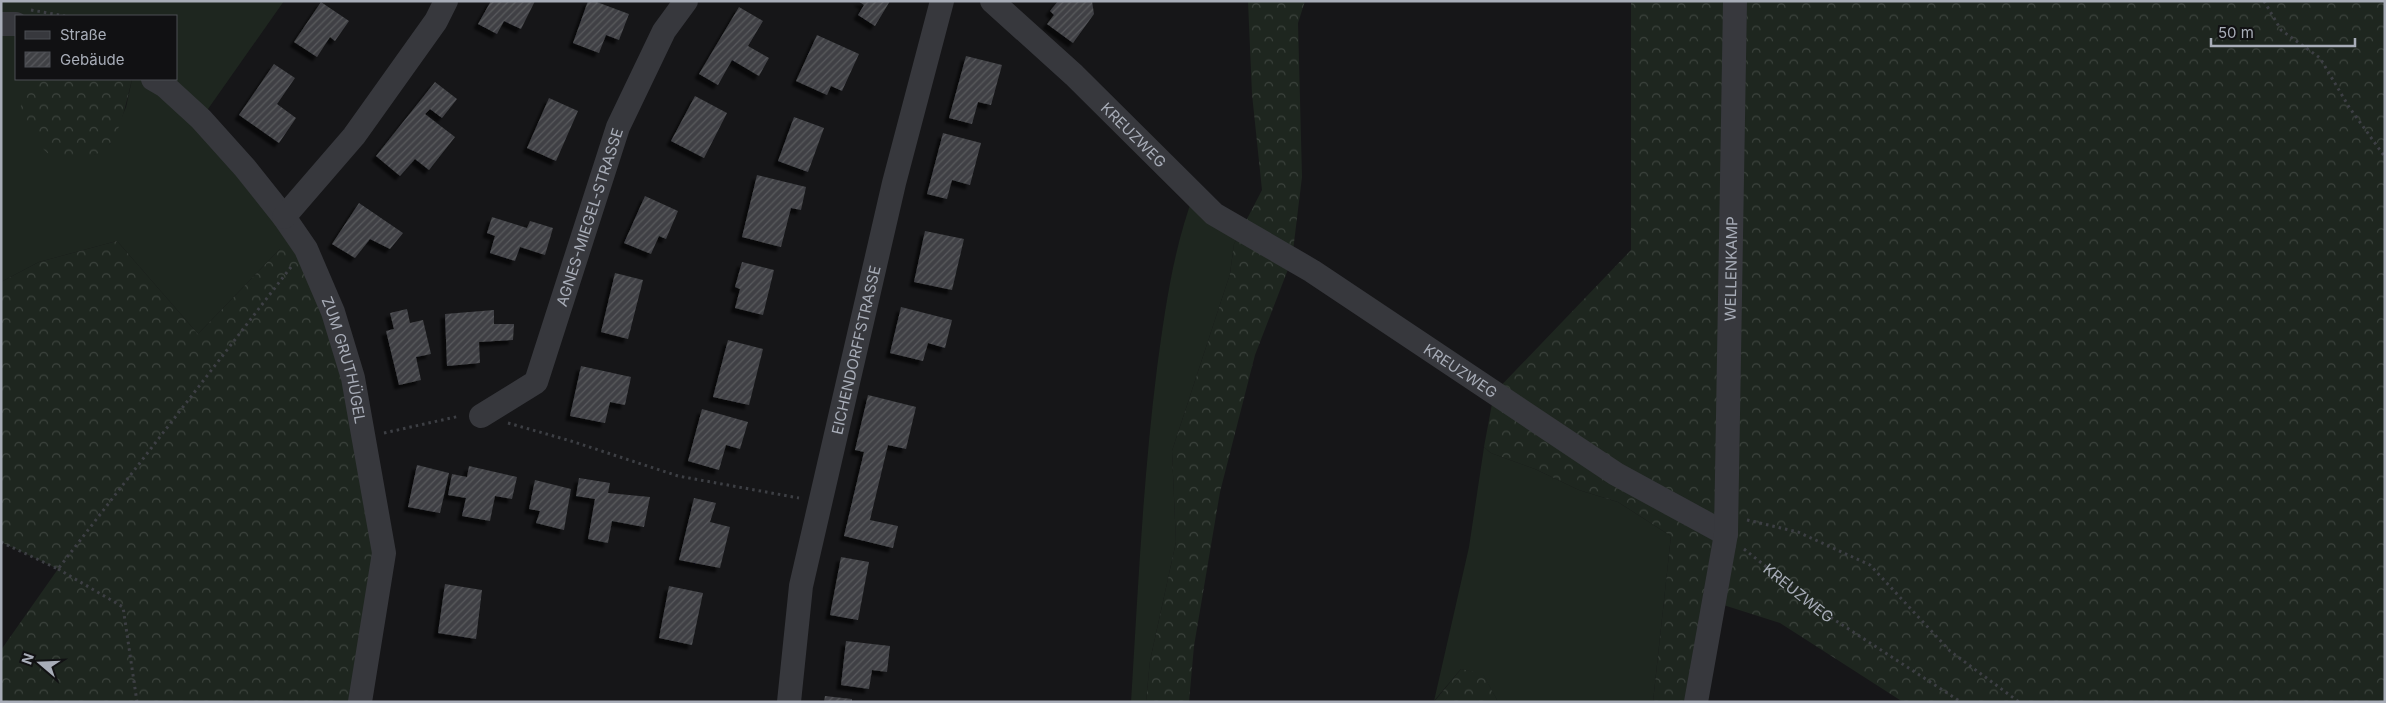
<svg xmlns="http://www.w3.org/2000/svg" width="2386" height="703" viewBox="0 0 2386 703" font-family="Inter,sans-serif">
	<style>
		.grass { fill: #1e261f; fill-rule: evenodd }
		.forest { fill: url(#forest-crowns) }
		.building { fill: url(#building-hatch); filter: url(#shadow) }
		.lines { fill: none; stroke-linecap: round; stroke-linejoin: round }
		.path { stroke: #3d3f44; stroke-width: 3; stroke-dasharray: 2.5 4; stroke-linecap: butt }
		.minor { stroke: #37383d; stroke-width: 24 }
		.labels { text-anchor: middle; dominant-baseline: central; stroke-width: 4.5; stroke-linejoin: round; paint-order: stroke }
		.street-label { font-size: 15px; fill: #a8adb8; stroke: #111113 }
	</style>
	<defs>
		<pattern id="forest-crowns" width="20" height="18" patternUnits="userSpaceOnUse" patternTransform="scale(1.25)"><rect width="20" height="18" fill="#1e261f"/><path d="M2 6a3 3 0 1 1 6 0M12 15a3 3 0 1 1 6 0" fill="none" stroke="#3c433d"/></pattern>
		<pattern id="building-hatch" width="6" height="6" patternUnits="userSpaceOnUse" patternTransform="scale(1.25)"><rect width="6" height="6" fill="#404145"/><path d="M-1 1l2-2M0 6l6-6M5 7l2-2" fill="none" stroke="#595a5e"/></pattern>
		<filter id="shadow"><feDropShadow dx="-4.5" dy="4.5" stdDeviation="1" flood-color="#0009"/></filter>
	</defs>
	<rect width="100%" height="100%" fill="#161618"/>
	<g class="grass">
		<path d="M 1,1 L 284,1 L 201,119 L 306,249 L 280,249 L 198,334 L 117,241 L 39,262 L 1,282 ZM 58,14 L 65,16 L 176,16 L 176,79 L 132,79 L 126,107 L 110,144 L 94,155 L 26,82 L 26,79 L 16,79 L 16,16 L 53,16 Z"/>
		<path d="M 1194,194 L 1241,230 L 1234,244 L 1230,274 L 1172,451 L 1176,542 L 1150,661 L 1146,702 L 1131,702 C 1138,590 1143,479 1157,368 C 1165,309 1173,250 1194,194 Z"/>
		<path d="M 1484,447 L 1491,453 L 1535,469 L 1579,490 L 1618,502 L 1671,536 L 1653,702 L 1498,702 L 1483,675 L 1461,669 L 1434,701 L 1469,547 Z"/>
	</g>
	<g class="forest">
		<path d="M 1248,1 L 1305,1 L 1298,23 L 1302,177 L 1292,259 L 1255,355 L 1220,492 L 1194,646 L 1189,702 L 1146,702 L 1150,661 L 1176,542 L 1172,451 L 1230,274 L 1234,244 L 1262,190 L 1252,94 Z"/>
		<path d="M 1631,1 L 2385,1 L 2385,702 L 1903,702 L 1780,623 L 1714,602 L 1697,702 L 1653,702 L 1671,536 L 1618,502 L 1579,490 L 1535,469 L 1491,453 L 1484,447 L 1494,393 L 1631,250 Z"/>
		<path d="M 26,79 L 132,79 C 128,96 121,130 110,144 C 97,160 67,163 49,154 C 40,149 22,119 21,109 C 20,99 26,89 26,79 Z"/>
		<path d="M 117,241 L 198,334 L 280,249 L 306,249 L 333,312 L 384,553 L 360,702 L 1,702 L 1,650 L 58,569 L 1,542 L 1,282 L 39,262 Z"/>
		<path d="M 1461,669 L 1483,674 L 1498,702 L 1434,702 Z"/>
	</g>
	<g class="building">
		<path d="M 491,1 L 535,1 L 521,29 L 504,21 L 497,34 L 478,24 Z"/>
		<path d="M 588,1 L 594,1 L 629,14 L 619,40 L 606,35 L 599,53 L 573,43 Z"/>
		<path d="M 858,1 L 890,1 L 875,26 L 858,15 L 864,5 Z"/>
		<path d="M 1058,1 L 1092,1 L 1094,14 L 1073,43 L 1047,24 L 1054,15 L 1050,11 Z"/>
		<path d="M 321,2 L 349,21 L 335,41 L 330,37 L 317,57 L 294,42 Z"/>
		<path d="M 739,7 L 763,21 L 748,46 L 769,58 L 759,76 L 732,60 L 718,85 L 699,74 Z"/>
		<path d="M 817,35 L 859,54 L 842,91 L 831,86 L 827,95 L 796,81 Z"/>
		<path d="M 966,56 L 1002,65 L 991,105 L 978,102 L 972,124 L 949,118 Z"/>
		<path d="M 274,64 L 295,78 L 277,104 L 296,118 L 279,143 L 239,115 Z"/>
		<path d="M 435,82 L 457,99 L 442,118 L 430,109 L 425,114 L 455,137 L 429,170 L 415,159 L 400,176 L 376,156 Z"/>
		<path d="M 695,96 L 727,113 L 704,158 L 671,141 Z"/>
		<path d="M 549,98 L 578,111 L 556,161 L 527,148 Z"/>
		<path d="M 794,117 L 824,128 L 808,172 L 778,161 Z"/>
		<path d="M 943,133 L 981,143 L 970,185 L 952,180 L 947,199 L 927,194 Z"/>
		<path d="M 757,175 L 806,187 L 801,210 L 791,208 L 781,247 L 742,237 Z"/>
		<path d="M 645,196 L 678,211 L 666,239 L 659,236 L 651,254 L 624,243 Z"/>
		<path d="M 359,203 L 403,233 L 390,249 L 370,239 L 355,258 L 332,244 Z"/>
		<path d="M 492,217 L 527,228 L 530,221 L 553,228 L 545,255 L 520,247 L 515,261 L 490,253 L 495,236 L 487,233 Z"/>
		<path d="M 925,231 L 964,239 L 952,290 L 914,282 Z"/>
		<path d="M 742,262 L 774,270 L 763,315 L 735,308 L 740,289 L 735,287 Z"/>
		<path d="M 615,273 L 643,280 L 628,339 L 601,332 Z"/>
		<path d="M 901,307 L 952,320 L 945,348 L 928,343 L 923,361 L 890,353 Z"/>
		<path d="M 407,309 L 410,323 L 423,320 L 431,354 L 416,357 L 421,380 L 399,385 L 386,331 L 394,329 L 390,313 Z"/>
		<path d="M 494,310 L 494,324 L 514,324 L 513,340 L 479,342 L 480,363 L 447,366 L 445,314 Z"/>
		<path d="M 728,340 L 763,349 L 749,405 L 713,397 Z"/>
		<path d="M 581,366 L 631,377 L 625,405 L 610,402 L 605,423 L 570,416 Z"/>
		<path d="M 868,395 L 916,407 L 906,449 L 888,445 L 870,520 L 898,526 L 893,548 L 844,536 L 864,452 L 855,450 Z"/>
		<path d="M 702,409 L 748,422 L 740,449 L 726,445 L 719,470 L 688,461 Z"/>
		<path d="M 417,465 L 449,473 L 440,513 L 408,507 Z"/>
		<path d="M 469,466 L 517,477 L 512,499 L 495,496 L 490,521 L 462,516 L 466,498 L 448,495 L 452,474 L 467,477 Z"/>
		<path d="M 579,478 L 610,483 L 608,493 L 650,497 L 644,527 L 612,521 L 608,543 L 588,539 L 595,499 L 576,496 Z"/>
		<path d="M 535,480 L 571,489 L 564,530 L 536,523 L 540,511 L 529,509 Z"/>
		<path d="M 694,498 L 716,503 L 710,522 L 730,527 L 720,568 L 679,560 Z"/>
		<path d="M 841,557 L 869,562 L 858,620 L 830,615 Z"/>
		<path d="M 445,584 L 482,590 L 476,639 L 438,633 Z"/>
		<path d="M 669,586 L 703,593 L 692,645 L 659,638 Z"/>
		<path d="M 846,641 L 890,646 L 887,672 L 872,670 L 869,689 L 841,685 Z"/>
		<path d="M 825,696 L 852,699 L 852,702 L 824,702 Z"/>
	</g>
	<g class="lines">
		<g class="path">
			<path d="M 2264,1 L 2281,30 L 2320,58 L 2349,107 L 2385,157"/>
			<path d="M 31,10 L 65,16"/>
			<path d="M 508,423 L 571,441 L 678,476 L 799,498"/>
			<path d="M 384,433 L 460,416"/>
			<path d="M 1747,520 L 1798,532 L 1870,565 L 1950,651 L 2019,702"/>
			<path d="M 1,542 L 58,569 L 291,267"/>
			<path id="s1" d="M 1744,549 L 1824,613 L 1961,702"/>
			<path d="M 58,569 L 123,607 L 137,702"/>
		</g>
		<g class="minor">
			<path id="s2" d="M 992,1 L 1074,75 L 1214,214 L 1312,271 L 1616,474 L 1726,534"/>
			<path d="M 1,24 L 16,24"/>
			<path id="s3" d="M 153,79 L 165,86 L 201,119 L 245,168 L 284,217 L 306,249 L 333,312 L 353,378 L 384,553 L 360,702"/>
			<path d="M 284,217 L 354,136 L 436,21 L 446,1"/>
			<path id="s4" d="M 481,416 L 536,382 L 618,127 L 664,31 L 686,1"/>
			<path id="s5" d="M 789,702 L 801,586 L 894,183 L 942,1"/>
			<path id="s6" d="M 1696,702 L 1726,534 L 1735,1"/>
		</g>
	</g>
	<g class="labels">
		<g class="street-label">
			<text stroke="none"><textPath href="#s2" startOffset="195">KREUZWEG</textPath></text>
			<text stroke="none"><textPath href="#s4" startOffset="238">AGNES-MIEGEL-STRASSE</textPath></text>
			<text stroke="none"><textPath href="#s6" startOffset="436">WELLENKAMP</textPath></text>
			<text stroke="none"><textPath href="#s5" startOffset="359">EICHENDORFFSTRASSE</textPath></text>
			<text stroke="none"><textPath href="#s3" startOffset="348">ZUM GRUTHÜGEL</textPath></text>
			<text stroke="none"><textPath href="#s2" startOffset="600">KREUZWEG</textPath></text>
			<text stroke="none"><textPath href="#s1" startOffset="70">KREUZWEG</textPath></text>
		</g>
	</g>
	<rect width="2386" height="703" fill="none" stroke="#a8adb8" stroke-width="5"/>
	<rect x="15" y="15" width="162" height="65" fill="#111113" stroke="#4d4f55"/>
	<rect x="25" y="31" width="25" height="8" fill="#37383d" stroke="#4d4f55"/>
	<text x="60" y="40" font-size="15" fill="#a8adb8">Straße</text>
	<rect x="25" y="52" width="25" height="15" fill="url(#building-hatch)" stroke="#4d4f55"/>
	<text x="60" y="65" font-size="15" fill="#a8adb8">Gebäude</text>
	<g transform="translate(40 663) rotate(289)" stroke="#111113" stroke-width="4" paint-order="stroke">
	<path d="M0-4L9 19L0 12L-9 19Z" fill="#a8adb8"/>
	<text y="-8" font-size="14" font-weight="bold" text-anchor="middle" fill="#a8adb8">N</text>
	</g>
	<path d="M2211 38v8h144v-8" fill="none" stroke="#a8adb8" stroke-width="2.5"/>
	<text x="2218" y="38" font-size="15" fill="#a8adb8" stroke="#111113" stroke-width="4" paint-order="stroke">50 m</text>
</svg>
